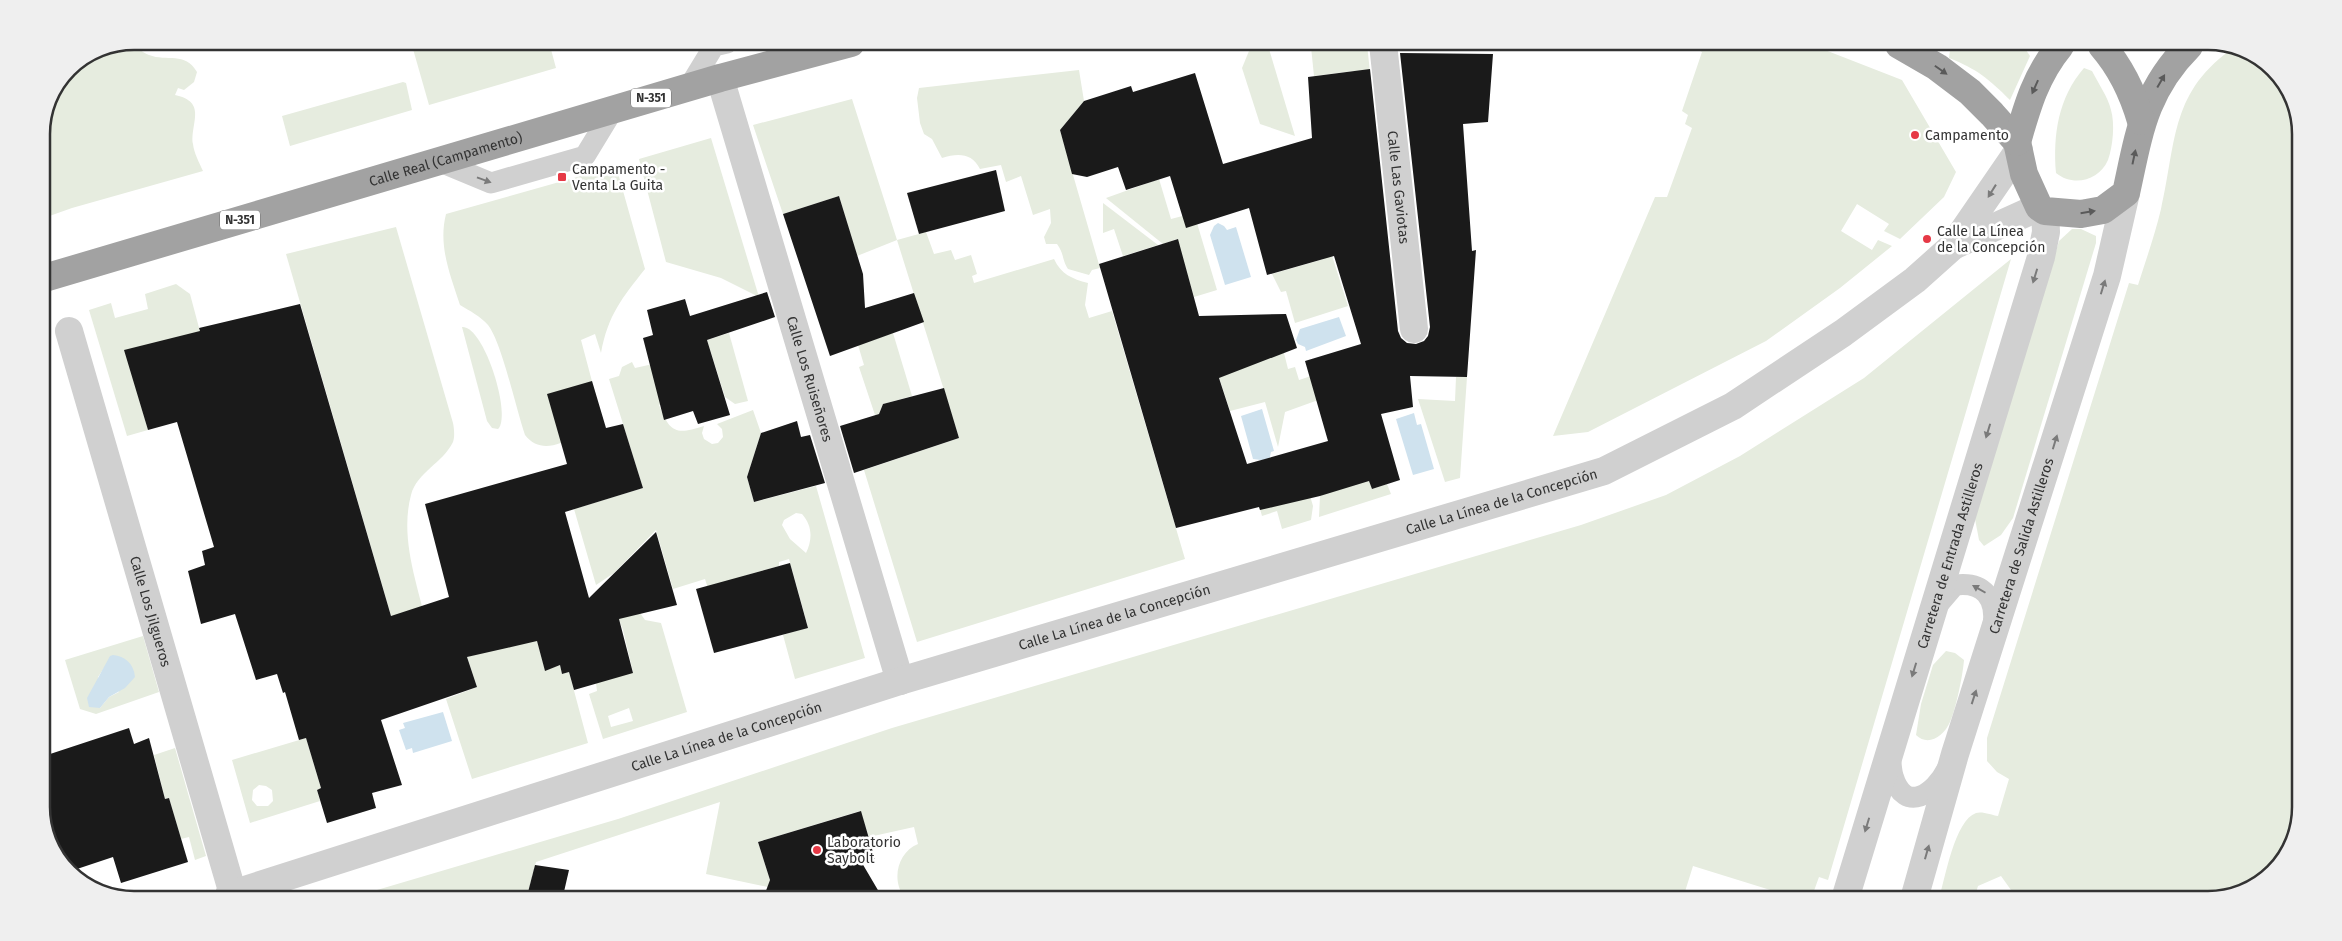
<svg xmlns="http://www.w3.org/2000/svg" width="2342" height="941" viewBox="0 0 2342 941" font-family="'Fira Sans',sans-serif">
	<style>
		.green { fill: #e6ecdf; fill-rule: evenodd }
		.water { fill: #cfe2ee }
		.building { fill: #1a1a1a }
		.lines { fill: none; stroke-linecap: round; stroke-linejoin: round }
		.service { stroke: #d0d0d0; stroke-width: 21 }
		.minor { stroke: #d0d0d0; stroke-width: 28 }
		.tertiary { stroke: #d0d0d0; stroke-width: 28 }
		.trunk { stroke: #a2a2a2; stroke-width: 28 }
		.oneway { fill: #5a5a5a }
		.oneway2 { fill: #7a7a7a }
		.poi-dot { fill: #e63946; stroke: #fff; stroke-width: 2 }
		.labels { text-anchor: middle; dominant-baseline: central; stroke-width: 5; stroke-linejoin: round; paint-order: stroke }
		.shield { fill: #fff; stroke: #707070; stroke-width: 1 }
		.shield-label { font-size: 12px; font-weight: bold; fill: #333 }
		.poi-label { font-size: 14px; fill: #333; stroke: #fff; text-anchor: start }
		.street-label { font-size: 14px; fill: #333; stroke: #fff }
		.rim { fill: none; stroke: #333; stroke-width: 2.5 }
	</style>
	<rect width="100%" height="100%" fill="#fff"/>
	<g class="green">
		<path d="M 129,42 C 136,46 141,52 149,55 C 167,62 185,51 197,72 L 194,82 L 184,90 L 178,88 L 175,95 C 208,102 190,124 193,144 C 194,153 199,162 203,171 L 72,208 L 41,219 L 41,128 L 69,68 L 99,48 Z"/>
		<path d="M 411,42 L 549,42 L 556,68 L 429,105 Z"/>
		<path d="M 1340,44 L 1367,44 L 1380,168 L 1354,71 L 1314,76 L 1311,47 Z"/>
		<path d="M 1689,45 L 1804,45 L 1825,50 L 1902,80 L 1956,172 L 1944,197 L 1900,239 L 1884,231 L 1889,224 L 1857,204 L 1841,231 L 1872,250 L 1878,240 L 1892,246 L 1840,288 L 1766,341 L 1588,432 L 1553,436 L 1655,197 L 1667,197 L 1692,128 L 1685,124 L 1688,115 L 1682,111 L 1702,52 Z"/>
		<path d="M 2236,46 L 2282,78 L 2301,128 L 2296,837 L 2260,884 L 2208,900 L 2011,899 L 2011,890 L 2001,876 L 1978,886 L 1974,899 L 1939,899 C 1945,878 1955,820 1976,813 C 1982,811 1992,815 1998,816 L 2009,779 L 1997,772 L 1987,761 L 1987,738 L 2129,283 L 2138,285 C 2146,260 2155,234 2161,209 C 2177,139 2170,91 2236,46 Z"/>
		<path d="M 1269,49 L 1295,136 L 1260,124 L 1242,68 L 1249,51 Z"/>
		<path d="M 1956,49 L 2026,50 L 2030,56 L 2010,100 C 1989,79 1977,69 1949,58 L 1950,50 Z"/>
		<path d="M 2084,68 L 2092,71 C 2098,83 2108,97 2111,110 C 2115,124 2113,146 2108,160 C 2099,181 2073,187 2056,173 C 2053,135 2058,98 2084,68 Z"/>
		<path d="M 1079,70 L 1084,101 L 1060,130 L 1100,268 L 1092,270 L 1089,275 L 1068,269 C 1062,260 1064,253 1057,244 L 1046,244 L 1044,237 L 1051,223 L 1050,209 L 1033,215 L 1021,176 L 1006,182 L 1001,165 L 980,169 C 972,153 958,153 942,158 L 932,139 L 924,134 L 920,123 L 917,98 L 919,88 Z"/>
		<path d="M 403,82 L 406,83 L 412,110 L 290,146 L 282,116 Z"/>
		<path d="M 852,99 L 897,240 L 926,232 L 934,254 L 951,250 L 955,260 L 971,255 L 977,274 L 972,276 L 974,283 L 1054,259 C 1061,274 1072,279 1088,283 L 1085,305 L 1089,318 L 1112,311 L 1185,559 L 917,642 L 864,470 L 959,438 L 897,240 L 857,256 L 839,196 L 783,214 L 753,125 Z"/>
		<path d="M 711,138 L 759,297 L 721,278 L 666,262 L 639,159 Z"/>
		<path d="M 616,166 L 645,269 C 622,298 608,315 601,353 L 595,334 L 581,340 L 602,419 C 580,432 546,462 525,435 C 516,409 502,343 488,325 C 480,316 470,311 460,305 C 450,274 438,246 446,214 Z"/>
		<path d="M 1159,179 L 1171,219 L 1194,213 L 1217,290 L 1194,297 L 1177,239 L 1163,244 L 1106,198 Z"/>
		<path d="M 1103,203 L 1158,245 L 1123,256 L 1114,229 L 1103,233 Z"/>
		<path d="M 396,227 L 453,423 C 454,428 455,436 453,442 C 443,463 417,472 411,495 C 399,540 419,588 428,631 L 419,634 L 391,616 L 286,254 Z"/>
		<path d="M 2072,229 L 2081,229 L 2096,236 L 2096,243 L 2013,518 L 2001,535 L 1984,546 L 1979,540 L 1975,519 L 2059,241 Z"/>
		<path d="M 1328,243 L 1348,306 L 1295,323 L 1286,291 L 1281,292 L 1272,274 L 1324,259 Z"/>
		<path d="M 2011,259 L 1828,880 L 1819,877 L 1811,899 L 1799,899 L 1693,866 L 1683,898 L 904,897 C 891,879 898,852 918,844 L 914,827 L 869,837 L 860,811 L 758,842 L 770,880 L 768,887 L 706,874 L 720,802 L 536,862 L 527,896 L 360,895 L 618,819 L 892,728 L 1581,525 L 1666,495 L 1740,456 L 1864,378 Z"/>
		<path d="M 176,284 L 190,294 L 210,369 L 125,350 L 148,430 L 127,436 L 89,310 L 111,303 L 115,318 L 148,309 L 145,294 Z"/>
		<path d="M 462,327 C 484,325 512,416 498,429 L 492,428 L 487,421 Z"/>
		<path d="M 729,333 L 748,401 L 735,404 L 725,397 L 707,340 Z"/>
		<path d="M 893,333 L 912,396 L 883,404 L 879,414 L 875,415 L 859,367 L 864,365 L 858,345 Z"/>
		<path d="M 1284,353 L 1288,369 L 1295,367 L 1299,380 L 1314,375 L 1321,399 L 1285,412 L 1278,447 L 1265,402 L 1230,411 L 1213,359 Z"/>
		<path d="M 632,362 L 635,368 L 662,362 L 674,401 L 659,405 C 670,433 676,435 704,426 L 702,433 L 704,439 L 712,444 L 718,443 L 723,437 L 722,429 L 717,424 L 753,410 L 761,433 L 747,477 L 754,502 L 816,486 L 865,658 L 795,679 L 783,635 L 808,627 L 789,559 L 779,562 L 779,566 L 744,576 L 713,604 L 705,579 L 673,589 L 656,530 L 614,573 L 596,585 L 574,509 L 643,488 L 609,379 L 619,376 L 622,367 ZM 796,513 L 802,514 C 812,525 813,539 806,553 L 790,539 L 782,525 L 784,520 Z"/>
		<path d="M 1456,377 L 1467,377 L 1460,478 L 1445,482 L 1418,399 L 1455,401 Z"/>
		<path d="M 1249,470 L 1306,482 L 1313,506 L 1311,520 L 1282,529 L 1277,511 L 1262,516 Z"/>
		<path d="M 1368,475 L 1372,489 L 1387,484 L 1391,494 L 1319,517 L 1320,496 Z"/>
		<path d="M 614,607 L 640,613 L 645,620 L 661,623 L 687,712 L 603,739 L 589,694 L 597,691 L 596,683 L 633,672 L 623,630 ZM 629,708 L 633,721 L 611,727 L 608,716 Z"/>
		<path d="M 143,636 L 159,692 L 96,714 L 80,709 L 65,660 ZM 104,668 L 119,692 L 109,697 L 100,708 L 98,677 Z"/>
		<path d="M 536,637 L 545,670 L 560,665 L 562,674 L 569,672 L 588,743 L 472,779 L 446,699 L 477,687 L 467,657 Z"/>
		<path d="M 1946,651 L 1955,653 L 1964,660 C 1963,674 1956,709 1950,722 C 1944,736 1928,747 1916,735 L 1921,704 L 1933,665 Z"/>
		<path d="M 306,738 L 321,788 L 317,790 L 320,801 L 250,823 L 232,760 ZM 259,785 L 266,786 L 272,790 L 273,801 L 268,806 L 257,806 L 252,800 L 253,790 Z"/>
		<path d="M 175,748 L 206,856 L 195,860 L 189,837 L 181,839 L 169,798 L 165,799 L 154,755 Z"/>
	</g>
	<g class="water">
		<path d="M 1218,223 L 1224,226 L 1227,230 L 1236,227 L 1251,277 L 1225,285 L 1210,235 L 1214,226 Z"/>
		<path d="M 1339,317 L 1346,336 L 1306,351 L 1305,347 L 1298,344 L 1296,340 L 1300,329 Z"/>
		<path d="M 1262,409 L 1274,451 L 1271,452 L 1269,461 L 1253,459 L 1241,416 Z"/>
		<path d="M 1414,413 L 1417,425 L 1421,424 L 1434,469 L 1413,475 L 1396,419 Z"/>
		<path d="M 113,655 C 125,656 134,664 135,677 L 125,688 L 109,697 L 100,708 L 89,707 L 87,698 L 110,656 Z"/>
		<path d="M 443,712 L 452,741 L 413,753 L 412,748 L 406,750 L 399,730 L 405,728 L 403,723 Z"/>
	</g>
	<g class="building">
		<path d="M 1400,53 L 1493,54 L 1488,122 L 1463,124 L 1472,251 L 1476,250 L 1467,377 L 1410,376 L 1413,407 L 1381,414 L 1400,480 L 1372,489 L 1369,481 L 1320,496 L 1260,510 L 1259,507 L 1176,528 L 1099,264 L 1178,239 L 1199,316 L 1286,314 L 1297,348 L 1219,378 L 1247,464 L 1328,441 L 1305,361 L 1361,344 L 1334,256 L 1267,275 L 1249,208 L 1186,228 L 1170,176 L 1126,190 L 1118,167 L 1087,177 L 1072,174 L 1060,130 L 1084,101 L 1131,86 L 1133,92 L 1195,73 L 1223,164 L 1312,138 L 1308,77 L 1370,69 L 1398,331 L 1401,338 L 1407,343 L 1416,344 L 1424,341 L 1428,336 L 1430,327 Z"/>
		<path d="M 996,170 L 1005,211 L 919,234 L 907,193 Z"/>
		<path d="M 839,196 L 863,274 L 865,308 L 914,293 L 924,322 L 830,356 L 783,214 Z"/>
		<path d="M 767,292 L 775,317 L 707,340 L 730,415 L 698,424 L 693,411 L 664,420 L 643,338 L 653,335 L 647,310 L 685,299 L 690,316 Z"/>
		<path d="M 300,304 L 391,616 L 449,597 L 425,504 L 567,464 L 547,394 L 592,381 L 606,428 L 623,424 L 643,488 L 565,512 L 589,598 L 656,532 L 677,605 L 619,619 L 633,673 L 574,690 L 569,672 L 562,674 L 560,665 L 545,671 L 537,641 L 467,657 L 477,687 L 381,720 L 402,785 L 372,793 L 376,808 L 327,823 L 317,790 L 321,788 L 306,738 L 299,740 L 285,692 L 283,693 L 277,674 L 256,680 L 235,614 L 201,624 L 188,571 L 205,565 L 202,551 L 214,547 L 177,422 L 148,430 L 124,350 L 200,331 L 199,328 Z"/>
		<path d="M 944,388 L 959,438 L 854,473 L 840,426 L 879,414 L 883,404 Z"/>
		<path d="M 797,421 L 801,437 L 810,435 L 825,483 L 754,502 L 747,477 L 761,433 Z"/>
		<path d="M 790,563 L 808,628 L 714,653 L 696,589 Z"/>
		<path d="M 129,728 L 134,744 L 149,738 L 165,799 L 169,798 L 188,862 L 121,883 L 113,857 L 71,871 L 60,863 L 41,813 L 41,757 Z"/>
		<path d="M 861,811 L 875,859 L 862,863 L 882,897 L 764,896 L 770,880 L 758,842 Z"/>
		<path d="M 535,865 L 569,870 L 563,896 L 527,896 Z"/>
	</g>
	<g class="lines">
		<g class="service">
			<path d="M 689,87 L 714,46 L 727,43"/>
			<path d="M 438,161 L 491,183 L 585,156 L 613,110"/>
			<path d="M 1937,606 L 1955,585 C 1984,581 1997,599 1993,626"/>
			<path d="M 1890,752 C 1891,760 1891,769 1893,776 C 1905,815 1935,793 1947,769"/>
		</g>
		<g class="minor">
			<path id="s1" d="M 1383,44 L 1414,329"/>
			<path id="s2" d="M 720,78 L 900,681"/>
			<path id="s3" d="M 69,331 L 233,894"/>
			<path id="s4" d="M 1845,899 L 2041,257 L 2046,232 L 2045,211"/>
			<path id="s5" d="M 1914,899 L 1955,754 L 2107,276 L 2126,193"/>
		</g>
		<g class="tertiary">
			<path d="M 1955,245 L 2039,207"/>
			<path id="s6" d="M 229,895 L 900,681 L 1604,471 L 1733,406 L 1843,333 L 1915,280 L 1953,246 L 2019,150"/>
		</g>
		<g class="trunk">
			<path d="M 1899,45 L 1937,67 L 1970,92 L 1992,114 L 2017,142 L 2024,174 L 2039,207 L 2045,211 L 2081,214 L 2103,210 L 2126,193 C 2139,134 2144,91 2189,46"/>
			<path d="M 2102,46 C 2122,69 2133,93 2141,121"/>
			<path d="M 2017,142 C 2027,107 2036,75 2060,46"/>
			<path id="s7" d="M 41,279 L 720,78 L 851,43"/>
		</g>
	</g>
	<defs><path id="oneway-solid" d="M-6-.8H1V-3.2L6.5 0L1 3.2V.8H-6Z" transform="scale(1.25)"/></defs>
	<g class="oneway">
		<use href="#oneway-solid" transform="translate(1941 70) rotate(35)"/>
		<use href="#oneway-solid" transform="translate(2161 81) rotate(-60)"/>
		<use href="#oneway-solid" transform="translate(2035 87) rotate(114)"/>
		<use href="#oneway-solid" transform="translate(2134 157) rotate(-78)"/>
		<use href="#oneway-solid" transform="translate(2088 212) rotate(-9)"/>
	</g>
	<g class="oneway2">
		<use href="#oneway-solid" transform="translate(484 180) rotate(20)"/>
		<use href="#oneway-solid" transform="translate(1992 191) rotate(122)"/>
		<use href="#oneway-solid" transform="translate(2035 276) rotate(107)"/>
		<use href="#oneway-solid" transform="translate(2103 287) rotate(-73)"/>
		<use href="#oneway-solid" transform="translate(1988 431) rotate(107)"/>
		<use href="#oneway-solid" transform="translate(2055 442) rotate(-73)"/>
		<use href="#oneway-solid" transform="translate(1979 589) rotate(-150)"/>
		<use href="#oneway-solid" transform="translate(1914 670) rotate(107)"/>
		<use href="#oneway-solid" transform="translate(1974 697) rotate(-72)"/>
		<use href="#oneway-solid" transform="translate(1867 825) rotate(107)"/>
		<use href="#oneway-solid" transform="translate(1927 852) rotate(-74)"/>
	</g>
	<g class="poi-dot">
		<circle cx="1915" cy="135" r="5"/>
		<rect x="557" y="172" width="10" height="10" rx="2.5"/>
		<circle cx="1927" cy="239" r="5"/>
		<circle cx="817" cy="850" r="5"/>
	</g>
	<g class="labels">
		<g class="shield">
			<rect x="631" y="88.5" width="40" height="19" rx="4"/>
			<rect x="220" y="210.5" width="40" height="19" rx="4"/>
		</g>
		<g class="shield-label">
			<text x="651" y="98">N-351</text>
			<text x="240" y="220">N-351</text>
		</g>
		<g class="poi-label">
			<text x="1925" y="135">Campamento</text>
			<text x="572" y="169">Campamento -<tspan x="572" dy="16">Venta La Guita</tspan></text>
			<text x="1937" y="231">Calle La Línea<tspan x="1937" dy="16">de la Concepción</tspan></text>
			<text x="827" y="842">Laboratorio<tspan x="827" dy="16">Saybolt</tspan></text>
		</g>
		<g class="street-label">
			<text stroke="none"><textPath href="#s7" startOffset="422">Calle Real (Campamento)</textPath></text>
			<text stroke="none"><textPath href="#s1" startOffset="144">Calle Las Gaviotas</textPath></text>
			<text stroke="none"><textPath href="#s2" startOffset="314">Calle Los Ruiseñores</textPath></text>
			<text stroke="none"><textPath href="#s6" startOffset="1332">Calle La Línea de la Concepción</textPath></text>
			<text stroke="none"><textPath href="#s5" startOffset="369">Carretera de Salida Astilleros</textPath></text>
			<text stroke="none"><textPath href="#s4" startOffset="359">Carretera de Entrada Astilleros</textPath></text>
			<text stroke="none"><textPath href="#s3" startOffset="292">Calle Los Jilgueros</textPath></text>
			<text stroke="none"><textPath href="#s6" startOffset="928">Calle La Línea de la Concepción</textPath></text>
			<text stroke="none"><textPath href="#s6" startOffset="522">Calle La Línea de la Concepción</textPath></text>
		</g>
	</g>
	<path d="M0 0H2342V941H0ZM134 50H2208A84 84 0 0 1 2292 134V807A84 84 0 0 1 2208 891H134A84 84 0 0 1 50 807V134A84 84 0 0 1 134 50Z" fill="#efefef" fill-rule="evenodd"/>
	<path class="rim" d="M134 50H2208A84 84 0 0 1 2292 134V807A84 84 0 0 1 2208 891H134A84 84 0 0 1 50 807V134A84 84 0 0 1 134 50Z"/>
</svg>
